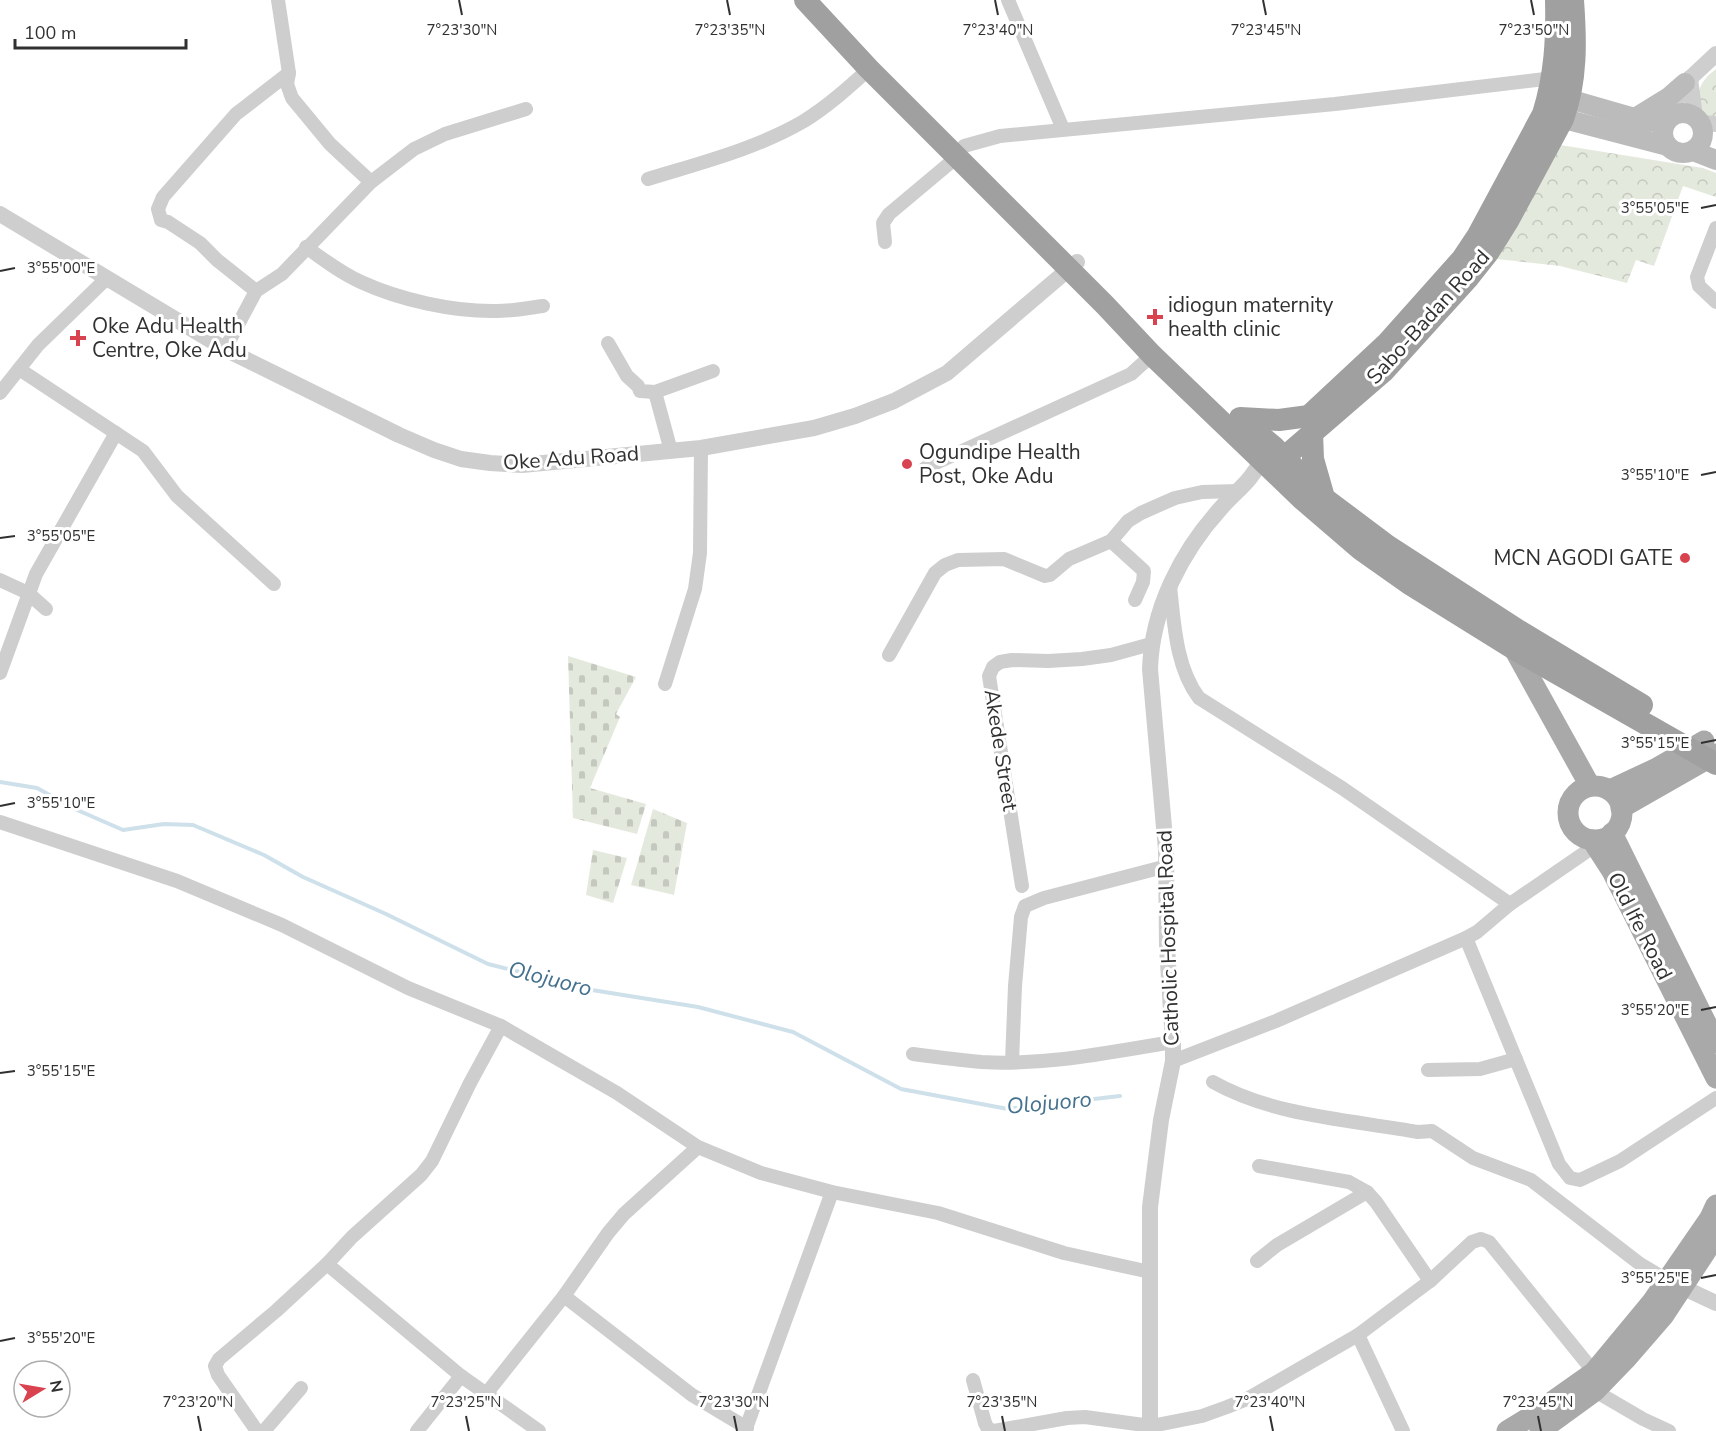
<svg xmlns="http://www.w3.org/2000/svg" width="1716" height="1431" viewBox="0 0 1716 1431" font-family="'Nunito Sans',sans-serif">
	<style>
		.cemetery { fill: url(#cemetery-stones) }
		.park { fill: url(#park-crowns) }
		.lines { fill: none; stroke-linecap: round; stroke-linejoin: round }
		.stream { stroke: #cee0ea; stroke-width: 4 }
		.minor { stroke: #cecece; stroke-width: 14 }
		.tertiary { stroke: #cecece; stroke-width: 16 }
		.secondary { stroke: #bbb; stroke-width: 20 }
		.primary { stroke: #a9a9a9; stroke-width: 21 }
		.trunk { stroke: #a0a0a0; stroke-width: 22 }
		.ticks { fill: none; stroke: #313131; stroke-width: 2 }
		.poi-dot { fill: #d9424f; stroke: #fff; stroke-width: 2 }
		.labels { text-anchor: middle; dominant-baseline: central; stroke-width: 6; stroke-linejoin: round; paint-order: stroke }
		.poi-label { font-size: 21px; fill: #313131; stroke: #fff; text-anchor: start }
		.street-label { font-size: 21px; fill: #313131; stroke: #fff }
		.water-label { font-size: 22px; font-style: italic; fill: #44728e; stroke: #fff }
		.ticks-label { font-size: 15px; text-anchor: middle; fill: #313131; stroke: #fff; stroke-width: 6; stroke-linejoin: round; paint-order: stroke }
	</style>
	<defs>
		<pattern id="cemetery-stones" width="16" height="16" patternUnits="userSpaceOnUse" patternTransform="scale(1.5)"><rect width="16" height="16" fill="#e4e9dd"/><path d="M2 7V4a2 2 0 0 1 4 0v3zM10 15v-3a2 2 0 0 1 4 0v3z" fill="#c4c8be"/></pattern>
		<pattern id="park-crowns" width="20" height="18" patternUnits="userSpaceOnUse" patternTransform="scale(1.5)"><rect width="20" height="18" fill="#e4e9dd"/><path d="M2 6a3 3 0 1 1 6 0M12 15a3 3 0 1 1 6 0" fill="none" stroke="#c4c8be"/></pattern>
	</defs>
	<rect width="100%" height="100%" fill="#fff"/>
	<g class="cemetery">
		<path d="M 568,656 L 636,677 L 616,714 L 620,717 L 590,788 L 646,804 L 637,834 L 573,818 Z"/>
		<path d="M 653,809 L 687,823 L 674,895 L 631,885 Z"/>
		<path d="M 593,850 L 627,858 L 613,903 L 586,895 Z"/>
	</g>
	<g class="park">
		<path d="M 1716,69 L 1716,119 L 1699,114 C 1697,92 1697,84 1716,69 Z"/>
		<path d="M 1542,142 L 1703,168 L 1716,173 L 1716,197 L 1683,186 L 1654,266 L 1636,260 L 1627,283 L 1560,266 L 1479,257 Z"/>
	</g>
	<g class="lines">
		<path class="stream" d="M 0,782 L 37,788 L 75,809 L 123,830 L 164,824 L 193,825 L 264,855 L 303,877 L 386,914 L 488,964 L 592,990 L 698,1007 L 793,1032 L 901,1089 L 1008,1109 L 1120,1096"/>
		<g class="minor">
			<path d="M 278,0 L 289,73 L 287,84 L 292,98 L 330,144 L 371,182"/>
			<path d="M 1008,0 L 1063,129"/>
			<path d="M 964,146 L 1000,136 L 1335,104 L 1553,78"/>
			<path d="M 648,179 C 700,163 756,149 804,121 C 828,106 848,88 869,69"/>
			<path d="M 1716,228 L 1697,277 L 1699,286 L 1716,302"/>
			<path d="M 885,242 L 883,223 L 889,214 L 957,157"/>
			<path d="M 306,247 C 324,260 341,273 361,282 C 400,300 454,312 497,311 C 512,311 528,308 543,306"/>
			<path d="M 256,291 L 217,260 L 200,243 L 168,222 L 161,220 L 158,209 L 163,197 L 236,114 L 289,73"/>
			<path d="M 608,343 L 627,376 L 638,386 L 640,391 L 655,392 L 713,371"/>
			<path d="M 225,349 L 256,291 L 282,274 L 371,182 L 414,149 L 445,134 L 526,109"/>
			<path d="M 19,369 L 143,451 L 177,496 L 274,584"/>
			<path d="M 655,392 L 671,451"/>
			<path d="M 0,393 L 38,345 L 107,278"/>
			<path d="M 925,468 L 1131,374 L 1152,355"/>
			<path d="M 1111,541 L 1144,571 L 1143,582 L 1135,600"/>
			<path d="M 0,580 L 28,593 L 46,609"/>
			<path d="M 1170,586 C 1174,623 1176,668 1199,698 L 1342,788 L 1510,904"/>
			<path d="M 889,655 L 935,573 L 945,565 L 958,560 L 1004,559 L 1045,576 L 1050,575 L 1069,559 L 1111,541 L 1128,521 L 1141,513 L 1175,498 L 1202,492 L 1238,491"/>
			<path d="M 0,673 L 36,574 L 116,433"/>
			<path d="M 665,684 L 695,589 L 700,553 L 701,448"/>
			<path d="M 0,822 L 177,881 L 282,925 L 408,988 L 501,1026 L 617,1093 L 698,1147 L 761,1173 L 832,1192 L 938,1213 L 1064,1253 L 1150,1272"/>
			<path d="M 1022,886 L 989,676 L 993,667 L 1000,662 L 1012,660 L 1048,661 L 1082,659 L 1111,655 L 1151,644"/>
			<path d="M 1466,938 L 1559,1164 L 1570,1178 L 1580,1180 L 1620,1161 L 1716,1098"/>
			<path d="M 913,1054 C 936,1057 959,1060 982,1062 C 1046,1066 1110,1052 1173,1042"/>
			<path d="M 1173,1061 L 1276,1021 L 1466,938 L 1477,932 L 1510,904 L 1596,845"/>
			<path d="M 1012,1062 L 1015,986 L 1021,917 L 1025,906 L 1044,898 L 1167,866"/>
			<path d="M 1428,1070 L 1480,1069 L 1516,1059"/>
			<path d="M 1213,1082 C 1273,1116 1351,1120 1418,1132 L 1432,1131 L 1473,1158 L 1531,1180 L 1640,1264 L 1667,1280"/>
			<path d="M 1259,1166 L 1349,1182 L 1367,1192 L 1376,1202 L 1430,1281"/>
			<path d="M 1257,1261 L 1277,1245 L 1367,1192"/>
			<path d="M 327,1264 L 461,1376 L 539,1431"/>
			<path d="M 564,1296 L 692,1395 L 747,1428"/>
			<path d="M 1358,1335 L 1403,1431"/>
			<path d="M 973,1380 L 985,1423 L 988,1429 L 994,1431 L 1067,1418 L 1085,1417 L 1151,1426 L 1202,1416 L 1227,1407 L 1247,1399 L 1358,1335 L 1430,1281 L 1472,1242 L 1481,1239 L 1489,1242 L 1594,1372"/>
			<path d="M 1595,1391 L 1643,1419 L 1669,1431"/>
			<path d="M 486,1394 L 564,1296 L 608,1233 L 624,1214 L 698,1147"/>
			<path d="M 257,1431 L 218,1375 L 215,1366 L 219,1359 L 276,1311 L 327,1264 L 352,1237 L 421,1175 L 432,1161 L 470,1083 L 501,1026"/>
			<path d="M 264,1431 L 301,1388"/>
			<path d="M 417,1431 L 461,1376"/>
			<path d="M 745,1431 L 832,1192"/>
		</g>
		<g class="tertiary">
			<path d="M 1690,78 L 1695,117"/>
			<path d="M 1668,119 L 1685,83 L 1716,54"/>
			<path d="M 1701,123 L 1716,124"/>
			<path d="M 0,214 L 225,349 L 399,435 L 434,450 L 461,459 L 490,463 L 522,465 L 701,448 L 814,428 L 855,416 L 894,401 L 947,373 L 1077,262"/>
			<path d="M 1682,1287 L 1716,1303"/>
			<path d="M 1150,1431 L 1150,1207 L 1161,1120 L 1173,1061 L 1173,1042 L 1167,947 L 1166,850 L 1150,669 C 1152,609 1181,552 1221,508 C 1238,489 1250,483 1262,459"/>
		</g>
		<g class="secondary">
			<path d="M 1555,95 L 1635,118 L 1665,124"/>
			<circle cx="1683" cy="133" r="20"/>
			<path d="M 1549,115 L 1668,146"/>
			<path d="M 1635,118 L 1669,97 L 1685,83"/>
			<path d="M 1693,151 L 1716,160"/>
		</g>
		<g class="primary">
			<path d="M 1514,649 L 1590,786"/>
			<circle cx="1595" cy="813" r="27"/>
			<path d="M 1610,790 L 1655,769 L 1704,741"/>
			<path d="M 1621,808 L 1716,754"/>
			<path d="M 1612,833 L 1716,1043"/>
			<path d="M 1592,840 L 1612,871 L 1716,1078"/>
			<path d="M 1507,1431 L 1533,1415 L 1594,1372 L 1652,1302 L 1710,1218 L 1716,1205"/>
			<path d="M 1540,1431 L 1595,1391 L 1625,1360 L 1664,1315 L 1716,1236"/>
		</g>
		<g class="trunk">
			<path d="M 805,0 L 869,69 L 1105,305 L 1152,355 L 1303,500 L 1360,549 L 1411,585 L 1514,649 L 1716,764"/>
			<path d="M 1312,413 L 1387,343 L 1462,259 L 1478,235 L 1543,114 C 1555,76 1557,39 1556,0"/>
			<path d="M 1240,418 L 1279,420 L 1309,416"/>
			<path d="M 1243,421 L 1274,447 L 1324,498 L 1388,546 L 1521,632 L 1642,705"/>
			<path d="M 1312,433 L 1313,459 L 1323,494"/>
			<path d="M 1273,467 L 1383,372 L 1469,277 L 1488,253 L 1508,221 L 1563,119 C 1577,80 1576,41 1573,0"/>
		</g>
	</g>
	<path class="ticks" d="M 459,0 L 462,15M 727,0 L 730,15M 995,0 L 998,15M 1263,0 L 1266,15M 1531,0 L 1534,15M 1701,208 L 1716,205M 0,271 L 15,268M 1701,475 L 1716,472M 0,538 L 15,536M 1701,743 L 1716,740M 0,806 L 15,803M 1701,1010 L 1716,1007M 0,1073 L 15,1071M 1701,1278 L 1716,1275M 0,1341 L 15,1338M 198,1416 L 201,1431M 466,1416 L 469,1431M 734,1416 L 737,1431M 1002,1416 L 1005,1431M 1270,1416 L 1273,1431M 1538,1416 L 1541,1431"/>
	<g class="poi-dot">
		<path d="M1152 308h6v6h6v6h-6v6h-6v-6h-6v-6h6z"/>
		<path d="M75 329h6v6h6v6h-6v6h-6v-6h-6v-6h6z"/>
		<circle cx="907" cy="464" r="6"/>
		<circle cx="1685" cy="558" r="6"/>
	</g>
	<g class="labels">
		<g class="poi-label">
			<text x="1168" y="305">idiogun maternity<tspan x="1168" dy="24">health clinic</tspan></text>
			<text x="92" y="326">Oke Adu Health<tspan x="92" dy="24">Centre, Oke Adu</tspan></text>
			<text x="919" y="452">Ogundipe Health<tspan x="919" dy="24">Post, Oke Adu</tspan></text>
			<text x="1673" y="558" text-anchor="end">MCN AGODI GATE</text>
		</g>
		<g class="street-label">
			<text transform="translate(1428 317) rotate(-48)">Sabo-Badan Road</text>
			<text transform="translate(571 458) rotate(-4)">Oke Adu Road</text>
			<text transform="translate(1001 750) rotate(81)">Akede Street</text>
			<text transform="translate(1640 926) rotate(63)">Old Ife Road</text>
			<text transform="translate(1168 938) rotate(-92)">Catholic Hospital Road</text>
		</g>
		<g class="water-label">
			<text transform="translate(550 979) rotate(14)">Olojuoro</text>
			<text transform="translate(1049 1103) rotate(-5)">Olojuoro</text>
		</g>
	</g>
	<g class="ticks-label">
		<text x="462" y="35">7°23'30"N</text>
		<text x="730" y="35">7°23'35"N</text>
		<text x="998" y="35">7°23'40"N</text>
		<text x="1266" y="35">7°23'45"N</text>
		<text x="1534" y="35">7°23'50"N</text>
		<text x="1655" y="213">3°55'05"E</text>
		<text x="61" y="273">3°55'00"E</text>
		<text x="1655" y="480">3°55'10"E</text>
		<text x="61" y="541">3°55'05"E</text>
		<text x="1655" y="748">3°55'15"E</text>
		<text x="61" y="808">3°55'10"E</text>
		<text x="1655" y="1015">3°55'20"E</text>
		<text x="61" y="1076">3°55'15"E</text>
		<text x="1655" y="1283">3°55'25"E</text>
		<text x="61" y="1343">3°55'20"E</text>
		<text x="198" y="1407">7°23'20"N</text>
		<text x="466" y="1407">7°23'25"N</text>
		<text x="734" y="1407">7°23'30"N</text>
		<text x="1002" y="1407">7°23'35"N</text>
		<text x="1270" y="1407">7°23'40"N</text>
		<text x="1538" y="1407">7°23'45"N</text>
	</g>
	<g transform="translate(42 1389) rotate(79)"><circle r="28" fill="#ffffff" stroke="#adadad" stroke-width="1.5"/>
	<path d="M0-4.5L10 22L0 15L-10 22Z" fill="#d9424f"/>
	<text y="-9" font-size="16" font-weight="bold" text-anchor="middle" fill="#313131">N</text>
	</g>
	<path d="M15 39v9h171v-9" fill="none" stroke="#313131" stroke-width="3"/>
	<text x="24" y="39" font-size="18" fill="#313131" stroke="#ffffff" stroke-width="4.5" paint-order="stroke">100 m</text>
</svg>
